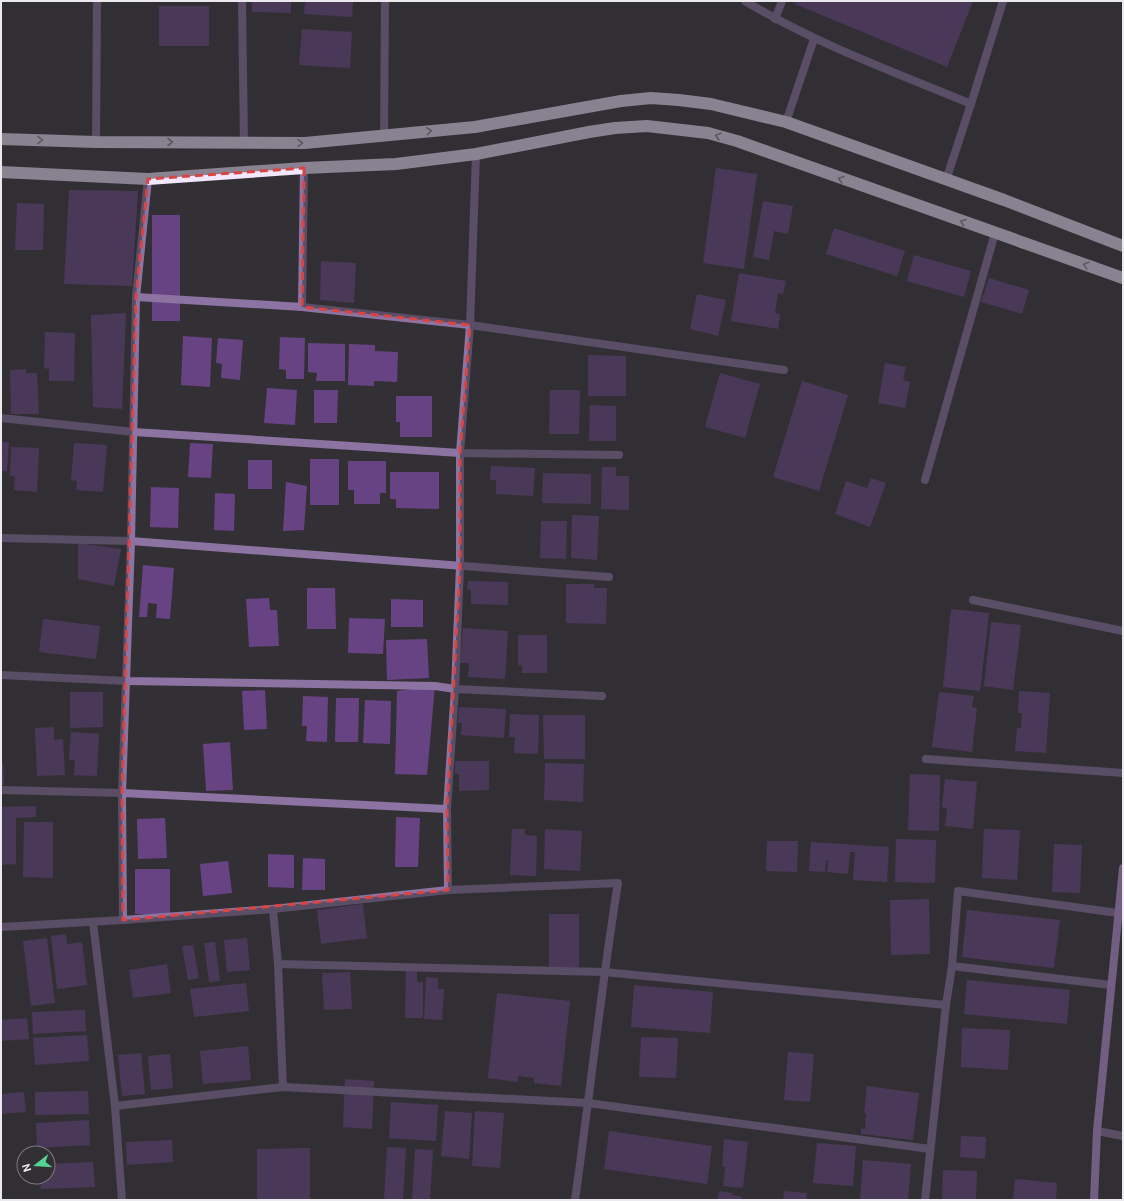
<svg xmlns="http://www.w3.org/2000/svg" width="1124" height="1201" viewBox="0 0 1124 1201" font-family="Overpass,sans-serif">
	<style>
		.building { fill: #674383 }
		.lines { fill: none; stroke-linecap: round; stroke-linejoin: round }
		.street { stroke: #8c73a2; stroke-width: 8 }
		.secondary { stroke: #c097e2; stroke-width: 8 }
		.highway { stroke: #f3e7fe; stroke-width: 12 }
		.oneway { stroke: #928c99 }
		.marked { fill: none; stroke: #d94545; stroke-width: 3; stroke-dasharray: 8 5; stroke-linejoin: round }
	</style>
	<rect width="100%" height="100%" fill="#323034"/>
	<g class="building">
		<path d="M 252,1 L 291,1 L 291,13 L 252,12 Z"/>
		<path d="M 305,1 L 353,1 L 352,17 L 304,14 Z"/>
		<path d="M 796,1 L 973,1 L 947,67 L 795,4 Z"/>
		<rect x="159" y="6" width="50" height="40"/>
		<path d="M 302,29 L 352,32 L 350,68 L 299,65 Z"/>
		<path d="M 716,168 L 757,174 L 744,269 L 703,263 Z"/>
		<path d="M 69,190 L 138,191 L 132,286 L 64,284 Z"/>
		<path d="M 763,201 L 793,206 L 788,234 L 774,231 L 769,260 L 753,257 Z"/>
		<path d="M 17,203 L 44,204 L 43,250 L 15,250 Z"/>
		<rect x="152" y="215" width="28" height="106"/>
		<path d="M 834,228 L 905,251 L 897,276 L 826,254 Z"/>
		<path d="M 914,255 L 971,271 L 964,297 L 907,281 Z"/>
		<path d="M 321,261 L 356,263 L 354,303 L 320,300 Z"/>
		<path d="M 739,273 L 786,281 L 783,294 L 778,293 L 775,313 L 780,314 L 778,329 L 731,321 Z"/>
		<path d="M 989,278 L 1029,290 L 1022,314 L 981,302 Z"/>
		<path d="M 697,294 L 726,300 L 718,336 L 690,329 Z"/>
		<path d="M 126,313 L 122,409 L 93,407 L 91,315 Z"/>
		<path d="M 45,332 L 75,333 L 74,381 L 49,381 L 49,369 L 44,368 Z"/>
		<path d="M 183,336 L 212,338 L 210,387 L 181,385 Z"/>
		<path d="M 280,337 L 305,338 L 304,379 L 286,379 L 286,370 L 279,369 Z"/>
		<path d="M 218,338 L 243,340 L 240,380 L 221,378 L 222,364 L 216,363 Z"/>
		<path d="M 308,343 L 345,344 L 345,381 L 316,381 L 317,373 L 308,372 Z"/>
		<path d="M 349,344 L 375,345 L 375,351 L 398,352 L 397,382 L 374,381 L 374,386 L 348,385 Z"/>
		<path d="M 588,355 L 626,356 L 626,396 L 588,396 Z"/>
		<path d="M 885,363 L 906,367 L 903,380 L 910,382 L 905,408 L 878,403 Z"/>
		<path d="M 26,369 L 26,373 L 37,373 L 39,414 L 11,414 L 10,370 Z"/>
		<path d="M 720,373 L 760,384 L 745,438 L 705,427 Z"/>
		<path d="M 802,381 L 848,395 L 819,491 L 773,477 Z"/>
		<path d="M 267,388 L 297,390 L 295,425 L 264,423 Z"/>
		<path d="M 314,390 L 338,390 L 337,423 L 314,423 Z"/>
		<path d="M 550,390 L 580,390 L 579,434 L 549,434 Z"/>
		<path d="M 396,396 L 432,396 L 432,437 L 400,437 L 400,422 L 396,422 Z"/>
		<path d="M 590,405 L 616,406 L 616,441 L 589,441 Z"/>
		<path d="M 1,442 L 9,442 L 7,471 L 1,471 Z"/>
		<path d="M 74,443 L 107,445 L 103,492 L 76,490 L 77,481 L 71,480 Z"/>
		<path d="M 190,443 L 213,444 L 211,478 L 188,477 Z"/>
		<path d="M 11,447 L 39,448 L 37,492 L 14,490 L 15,476 L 10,476 Z"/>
		<rect x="310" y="459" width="29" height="46"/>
		<rect x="248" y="460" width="24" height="29"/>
		<path d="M 348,461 L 386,461 L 386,493 L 380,493 L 380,504 L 354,504 L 354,490 L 348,490 Z"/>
		<path d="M 491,466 L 535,468 L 533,496 L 496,494 L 496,480 L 490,480 Z"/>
		<path d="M 602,467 L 616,467 L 616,476 L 629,476 L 629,510 L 601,509 Z"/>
		<path d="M 390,472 L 439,472 L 439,509 L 396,508 L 396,499 L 390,499 Z"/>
		<path d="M 543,473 L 591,474 L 591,504 L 542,503 Z"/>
		<path d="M 871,478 L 886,483 L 870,527 L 835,514 L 846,481 L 867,488 Z"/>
		<path d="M 286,482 L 307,486 L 304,530 L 283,531 Z"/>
		<path d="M 151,487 L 179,488 L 178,528 L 150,527 Z"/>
		<path d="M 215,493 L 235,494 L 234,531 L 214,530 Z"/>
		<path d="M 572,515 L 599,516 L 597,560 L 571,558 Z"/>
		<path d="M 541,521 L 567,521 L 566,559 L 540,558 Z"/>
		<path d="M 78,543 L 121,549 L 114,586 L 78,579 Z"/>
		<path d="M 143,565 L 174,568 L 170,619 L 156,618 L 157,604 L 148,603 L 147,617 L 139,617 Z"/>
		<path d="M 468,581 L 508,582 L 508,605 L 471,604 L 471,590 L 467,589 Z"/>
		<path d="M 566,584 L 594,584 L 594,588 L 607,588 L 606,624 L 566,623 Z"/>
		<path d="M 307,588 L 335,588 L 336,629 L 307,629 Z"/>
		<path d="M 269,598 L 270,610 L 277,610 L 279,646 L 249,647 L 246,599 Z"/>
		<path d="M 391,599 L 423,600 L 423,627 L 391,627 Z"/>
		<path d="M 951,609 L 989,613 L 980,691 L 943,687 Z"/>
		<path d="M 349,618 L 385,619 L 383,654 L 348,653 Z"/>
		<path d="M 43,619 L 100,626 L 96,659 L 39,652 Z"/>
		<path d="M 991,622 L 1021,625 L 1013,690 L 984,686 Z"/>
		<path d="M 463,628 L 508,631 L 505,679 L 468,677 L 469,663 L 460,663 Z"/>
		<path d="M 518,635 L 547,635 L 547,673 L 522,673 L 522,665 L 518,666 Z"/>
		<path d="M 427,639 L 429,678 L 387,680 L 386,640 Z"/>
		<path d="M 435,686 L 427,775 L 395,774 L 397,691 Z"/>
		<path d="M 265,690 L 267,729 L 244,730 L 242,691 Z"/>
		<path d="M 1019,691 L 1050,693 L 1046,753 L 1015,751 L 1017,728 L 1021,728 L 1022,713 L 1018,713 Z"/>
		<path d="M 70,692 L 103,692 L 103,727 L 70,728 Z"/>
		<path d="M 939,692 L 974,696 L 972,707 L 977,708 L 972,752 L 932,747 Z"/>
		<path d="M 303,696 L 328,697 L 327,742 L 306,741 L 307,726 L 302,726 Z"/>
		<path d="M 336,698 L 359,698 L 358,742 L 335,742 Z"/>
		<path d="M 365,700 L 391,701 L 390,744 L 363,743 Z"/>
		<path d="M 459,707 L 506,709 L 504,738 L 461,735 L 462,723 L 458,723 Z"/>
		<path d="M 510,714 L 539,715 L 538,754 L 514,753 L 515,737 L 509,737 Z"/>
		<path d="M 543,715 L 585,715 L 585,759 L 544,759 Z"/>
		<path d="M 54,727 L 54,740 L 63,739 L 65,775 L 37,776 L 35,728 Z"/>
		<path d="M 71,732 L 99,734 L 97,776 L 74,775 L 75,760 L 69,760 Z"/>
		<path d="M 230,742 L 233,790 L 206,791 L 203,744 Z"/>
		<path d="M 455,761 L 489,761 L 489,790 L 459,791 L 459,774 L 455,774 Z"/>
		<path d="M 3,762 L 4,785 L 1,785 L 1,763 Z"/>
		<path d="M 545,763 L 584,764 L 583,802 L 544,800 Z"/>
		<path d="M 910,774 L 940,775 L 939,831 L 908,830 Z"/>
		<path d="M 945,779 L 977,782 L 973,829 L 945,826 L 947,808 L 942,807 Z"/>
		<path d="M 36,806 L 36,817 L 16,818 L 16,864 L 1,865 L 1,807 Z"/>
		<path d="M 396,817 L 420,818 L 418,867 L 395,867 Z"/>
		<path d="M 165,818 L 167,858 L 138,859 L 137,819 Z"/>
		<path d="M 24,822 L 53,822 L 53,878 L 23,877 Z"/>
		<path d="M 512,829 L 525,829 L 525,835 L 537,836 L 536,876 L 510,875 Z"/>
		<path d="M 545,829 L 582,831 L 580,871 L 544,869 Z"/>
		<path d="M 984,829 L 1020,830 L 1017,880 L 982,878 Z"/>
		<path d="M 896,839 L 936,840 L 935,883 L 895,882 Z"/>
		<path d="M 767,841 L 798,841 L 797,872 L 766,871 Z"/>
		<path d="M 811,842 L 889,847 L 887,882 L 853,880 L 855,852 L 850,852 L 848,874 L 827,872 L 828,860 L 826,860 L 825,872 L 809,871 Z"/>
		<path d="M 1054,844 L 1082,845 L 1080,893 L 1052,892 Z"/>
		<path d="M 268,854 L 294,855 L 294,888 L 268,887 Z"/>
		<path d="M 303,858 L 325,859 L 325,890 L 302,890 Z"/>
		<path d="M 228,861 L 232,893 L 203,896 L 200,864 Z"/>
		<rect x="135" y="869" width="35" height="45"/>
		<path d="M 929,899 L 930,954 L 891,955 L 890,900 Z"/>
		<path d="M 363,904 L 367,938 L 321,944 L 317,910 Z"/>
		<path d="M 967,910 L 1060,920 L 1054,968 L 962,957 Z"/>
		<rect x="549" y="914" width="30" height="53"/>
		<path d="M 66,934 L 67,944 L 82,942 L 87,985 L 57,989 L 51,936 Z"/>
		<path d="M 47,938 L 55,1003 L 31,1006 L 23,941 Z"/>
		<path d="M 247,938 L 250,970 L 227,972 L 224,940 Z"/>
		<path d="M 215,942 L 220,981 L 209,982 L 204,943 Z"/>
		<path d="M 193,945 L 199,978 L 188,980 L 182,946 Z"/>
		<path d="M 167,964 L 171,993 L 133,998 L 129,970 Z"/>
		<path d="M 406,969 L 417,969 L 417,982 L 423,982 L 423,1018 L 405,1018 Z"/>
		<path d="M 350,972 L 352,1009 L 324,1010 L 322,973 Z"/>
		<path d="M 426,977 L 438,978 L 438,989 L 444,989 L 442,1020 L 424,1019 Z"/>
		<path d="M 967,980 L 1070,990 L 1067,1024 L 964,1014 Z"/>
		<path d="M 246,983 L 249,1011 L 194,1017 L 190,989 Z"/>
		<path d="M 634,985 L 713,992 L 710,1033 L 631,1027 Z"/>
		<path d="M 497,993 L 570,1001 L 561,1086 L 534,1083 L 534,1078 L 518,1076 L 518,1082 L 488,1078 Z"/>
		<path d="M 85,1010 L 86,1031 L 33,1034 L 32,1012 Z"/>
		<path d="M 27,1018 L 29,1039 L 1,1041 L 1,1020 Z"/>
		<path d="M 962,1028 L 1010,1030 L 1008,1070 L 961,1067 Z"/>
		<path d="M 87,1035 L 89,1061 L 35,1065 L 33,1038 Z"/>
		<path d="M 641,1037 L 678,1038 L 676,1078 L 639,1077 Z"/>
		<path d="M 248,1046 L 251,1080 L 203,1084 L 200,1051 Z"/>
		<path d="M 788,1052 L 814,1054 L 810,1102 L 784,1100 Z"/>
		<path d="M 141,1053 L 145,1094 L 122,1096 L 118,1055 Z"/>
		<path d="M 170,1054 L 173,1088 L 151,1090 L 148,1056 Z"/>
		<path d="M 345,1079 L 374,1081 L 372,1129 L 343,1127 Z"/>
		<path d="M 867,1086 L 919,1093 L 913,1140 L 861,1134 L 861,1128 L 865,1129 L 866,1113 L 864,1113 Z"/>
		<path d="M 88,1091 L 89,1114 L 35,1115 L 35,1092 Z"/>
		<path d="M 24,1092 L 26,1112 L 1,1114 L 1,1094 Z"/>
		<path d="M 391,1102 L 438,1105 L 436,1141 L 389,1138 Z"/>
		<path d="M 445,1111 L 472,1113 L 469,1159 L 441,1156 Z"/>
		<path d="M 475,1111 L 504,1113 L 500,1168 L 472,1166 Z"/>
		<path d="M 89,1120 L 90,1145 L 37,1148 L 36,1123 Z"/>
		<path d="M 609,1131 L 712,1146 L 707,1184 L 604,1169 Z"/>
		<path d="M 961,1136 L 986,1137 L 985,1159 L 960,1157 Z"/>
		<path d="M 724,1139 L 748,1142 L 743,1188 L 723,1186 L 725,1167 L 722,1166 Z"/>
		<path d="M 172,1140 L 173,1162 L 127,1165 L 126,1142 Z"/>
		<path d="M 817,1143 L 856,1146 L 853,1186 L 813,1183 Z"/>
		<path d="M 387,1147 L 406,1148 L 403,1200 L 384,1200 Z"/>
		<path d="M 310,1148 L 310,1200 L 257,1200 L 257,1149 Z"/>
		<path d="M 415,1149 L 433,1150 L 430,1200 L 412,1200 Z"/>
		<path d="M 863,1160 L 911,1164 L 908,1200 L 860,1200 Z"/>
		<path d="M 93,1162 L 95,1187 L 41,1189 L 40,1177 L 48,1177 L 48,1164 Z"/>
		<path d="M 943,1170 L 977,1171 L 976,1200 L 942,1200 Z"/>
		<path d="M 1015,1179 L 1057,1183 L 1056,1200 L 1013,1200 Z"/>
		<path d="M 719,1191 L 732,1193 L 732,1195 L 742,1197 L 741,1200 L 718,1200 Z"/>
		<path d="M 784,1191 L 807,1193 L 806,1200 L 783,1200 Z"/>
	</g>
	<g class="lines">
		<g class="street">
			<path d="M 242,1 L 244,143"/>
			<path d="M 745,1 C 816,44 894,72 971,104 L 946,180"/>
			<path d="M 775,19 L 782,1"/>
			<path d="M 971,104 L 1003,1"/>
			<path d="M 786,122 L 814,39"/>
			<path d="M 384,136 L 385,1"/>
			<path d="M 96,142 L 97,1"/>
			<path d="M 136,297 L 302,307 L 470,325 L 784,370"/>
			<path d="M 302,307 L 304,168"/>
			<path d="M 1,418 L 134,432 L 460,453 L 619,455"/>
			<path d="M 925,480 L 995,233"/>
			<path d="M 1,538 L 131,541 L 609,577"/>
			<path d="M 973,600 L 1123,631"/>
			<path d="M 1,675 L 126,681 L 435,686 L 455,689 L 602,696"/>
			<path d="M 926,759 L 1123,773"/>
			<path d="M 1,790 L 122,793 L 447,809"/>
			<path d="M 448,890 L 618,883 C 601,988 590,1094 575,1200"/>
			<path d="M 273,909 L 278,964 L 604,972 L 946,1005 L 925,1200"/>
			<path d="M 123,920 L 122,793 L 131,541 L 136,297 L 148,179"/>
			<path d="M 93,922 L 115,1106 L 122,1200"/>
			<path d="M 1,927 L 123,920 L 273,909 L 448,890 L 447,809 L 455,689 L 460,566 L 460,453 L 470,325 L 476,154"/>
			<path d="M 278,964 L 283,1087"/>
			<path d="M 952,966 L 1111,985"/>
			<path d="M 946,1005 L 952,966 L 958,891 L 1118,913"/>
			<path d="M 115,1106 L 283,1087 L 588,1103 L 930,1149"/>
			<path d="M 1097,1131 L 1123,1136"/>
		</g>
		<path class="secondary" d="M 1094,1200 L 1097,1131 L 1123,868"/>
		<g class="highway">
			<path d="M 1,139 L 96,142 L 305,143 L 475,127 L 621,101 L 651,98 L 679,100 L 711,104 L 786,122 L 1004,200 L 1123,246"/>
			<path d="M 1,172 L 148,179 L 304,168 L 396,164 L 476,154 L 589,132 L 615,128 L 647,126 L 708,133 L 737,141 L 1123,278"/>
		</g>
	</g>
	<defs><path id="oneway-chevron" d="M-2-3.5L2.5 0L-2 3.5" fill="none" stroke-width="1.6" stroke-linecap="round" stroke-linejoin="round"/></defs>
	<g class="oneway">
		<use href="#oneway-chevron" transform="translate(429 131) rotate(-6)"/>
		<use href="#oneway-chevron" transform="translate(718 136) rotate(-164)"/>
		<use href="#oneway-chevron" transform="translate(40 140) rotate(1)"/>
		<use href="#oneway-chevron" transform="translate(170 142)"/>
		<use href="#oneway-chevron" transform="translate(300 143) rotate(-1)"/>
		<use href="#oneway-chevron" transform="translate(841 179) rotate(-160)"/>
		<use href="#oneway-chevron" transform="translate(963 222) rotate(-160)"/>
		<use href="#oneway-chevron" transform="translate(1086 265) rotate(-161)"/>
	</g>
	<path d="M0 0H1124V1201H0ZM 304,168 L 302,307 L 470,325 L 460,453 L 460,566 L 447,809 L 448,890 L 123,920 L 122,793 L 136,297 L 148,179 Z" fill="#323034" fill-opacity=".55" fill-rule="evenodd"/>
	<path class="marked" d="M 304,168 L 302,307 L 470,325 L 460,453 L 460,566 L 447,809 L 448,890 L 123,920 L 122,793 L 136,297 L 148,179 Z"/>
	<rect width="1124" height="1201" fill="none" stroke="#eae9ec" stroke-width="4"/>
	<g transform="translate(36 1165) rotate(253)"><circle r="19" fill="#323034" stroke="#7c7a7e"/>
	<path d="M0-3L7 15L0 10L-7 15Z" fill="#54d395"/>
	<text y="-6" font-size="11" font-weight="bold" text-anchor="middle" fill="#eae9ec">N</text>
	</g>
</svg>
